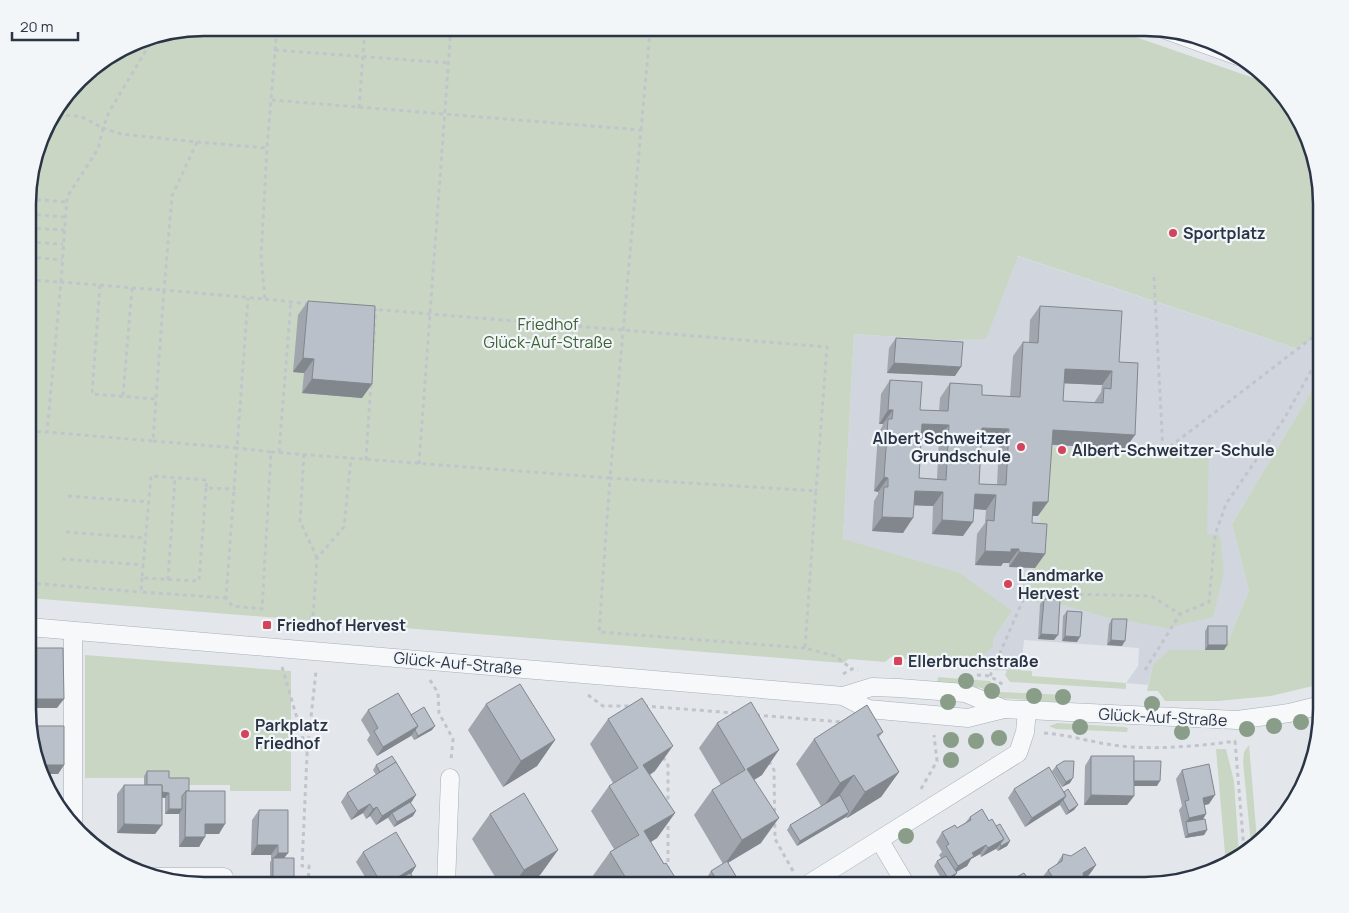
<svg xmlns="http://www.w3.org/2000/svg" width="1349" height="913" font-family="Manrope,sans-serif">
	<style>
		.built { fill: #d1d6de }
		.green { fill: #c9d6c4 }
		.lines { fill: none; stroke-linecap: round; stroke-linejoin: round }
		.street-casing { stroke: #a8aeb7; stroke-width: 19 }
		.path { stroke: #c1c5cb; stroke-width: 3; stroke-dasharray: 4 4; stroke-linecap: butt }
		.street { stroke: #f6f8fa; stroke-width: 18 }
		.tree { fill: #899d88 }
		.wall { fill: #a0a5ae; fill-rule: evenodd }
		.shaded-wall { fill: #82868d }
		.building { fill: #bac0ca; stroke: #82868d; fill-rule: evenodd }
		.poi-dot { fill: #d4455b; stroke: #f3f6f9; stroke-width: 2 }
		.labels { text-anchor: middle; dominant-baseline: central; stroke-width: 4.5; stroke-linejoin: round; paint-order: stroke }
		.poi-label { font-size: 16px; font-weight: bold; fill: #2a3445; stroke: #f3f6f9; text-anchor: start }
		.park-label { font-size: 16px; fill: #3f6137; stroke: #f3f6f9 }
		.street-label { font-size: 16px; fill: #2a3445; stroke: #f3f6f9 }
		.rim { fill: none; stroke: #2a3445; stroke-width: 2.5 }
	</style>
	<rect width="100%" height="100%" fill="#e3e7ec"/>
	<path class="built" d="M1017 256 1295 348 1321 337V375L1232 524 1249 591 1224 650 1153 665 1148 685 1126 683 1138 666 1139 648 1024 640 1021 671 968 669 993 647 994 638 1012 611 843 539 854 334 944 340Z"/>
	<g class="green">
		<path d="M204 28H1110L1268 83 1303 126 1321 193V333L1318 338 1295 348 1018 256 986 339 944 340 854 334 843 539 960 573 1012 611 994 638 993 647 968 669 912 664 907 659 891 657 885 662 849 659 843 663 29 598V182L46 126 88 72 137 41Z"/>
		<path d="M1321 375V684L1271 696 1218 701H1165L1158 691H1147L1153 665 1169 650H1224L1249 591 1232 524Z"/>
		<path d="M1050 448 1209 452 1207 534 1220 535 1224 572 1213 617 1167 628 1106 617 1057 603 1028 602Z"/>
		<path d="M85 655 291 671V791H230V785H166L165 778H85Z"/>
		<path d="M1007 670 1032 671V676L1126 683V689L1010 682 1005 675Z"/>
		<path d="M938 677 990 681 1000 692 1068 695V703L988 697 982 688 937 684Z"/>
		<path d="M1058 723 1125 727 1128 728 1127 732 1056 729 1049 726Z"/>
		<path d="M1249 745 1257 840 1251 844 1243 762 1244 752Z"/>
		<path d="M1216 749H1226L1234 781 1239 854 1226 865Z"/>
	</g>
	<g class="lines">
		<g class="street-casing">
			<g id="street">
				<path d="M1163 29 1238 56"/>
				<path d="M29 627 843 696 868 709 957 717 968 718 1004 709"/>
				<path d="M73 631V822"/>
				<path d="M843 696 872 687 899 688 965 693 1004 709 1237 720 1289 713 1321 705"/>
				<path d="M880 841 906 885"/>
				<path d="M152 877H224"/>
				<path d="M446 885 450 778"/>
				<path d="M807 885 1018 753 1025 732 1027 711"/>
			</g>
		</g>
		<g class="path">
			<path d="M595 28 650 32V28"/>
			<path d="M154 37 109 112 103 128 121 134 197 142 172 196 164 290 265 299 261 257 267 148"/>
			<path d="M275 50 449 63"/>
			<path d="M359 108 365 28"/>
			<path d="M641 130 650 32"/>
			<path d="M197 142 267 148 277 28"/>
			<path d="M29 199 66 202"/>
			<path d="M29 214 65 217"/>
			<path d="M29 228 64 230"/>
			<path d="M29 242 63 244"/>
			<path d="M29 257 62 260"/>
			<path d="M1154 277 1163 452 1321 331"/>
			<path d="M29 280 61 282 67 197 98 149 103 128 80 116 54 115"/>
			<path d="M100 285 132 288 123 396"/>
			<path d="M132 288 164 290 156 399"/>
			<path d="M265 299 310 304"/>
			<path d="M371 309 827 347 816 491"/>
			<path d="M373 351 376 309"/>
			<path d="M29 431 47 432 61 282 100 285 92 394 156 399 153 441 47 432"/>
			<path d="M153 441 237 448 248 298"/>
			<path d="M271 452 610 478 641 130 272 100"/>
			<path d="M279 452 291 302"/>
			<path d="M304 454 300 521 317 558"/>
			<path d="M366 460 371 382"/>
			<path d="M419 464 451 28"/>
			<path d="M206 488 199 581 142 578 151 476 207 480 206 488 234 489 237 448 271 452 262 609 232 606 226 598 234 489"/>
			<path d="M68 496 149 502"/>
			<path d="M66 532 146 538"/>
			<path d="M62 559 144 565"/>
			<path d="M142 578 141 592 226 598"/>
			<path d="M168 580 175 478"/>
			<path d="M29 583 141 592"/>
			<path d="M312 632 317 558 344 527 351 458"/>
			<path d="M805 648 599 632 610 478 816 491 805 648 835 656 852 669"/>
			<path d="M282 667 307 752"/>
			<path d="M1145 670 1180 614 1209 602 1215 535 1226 504 1284 419 1321 353"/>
			<path d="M843 674 852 669 858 670"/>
			<path d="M977 675 990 676 1005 686"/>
			<path d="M990 676 1026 593 1151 596 1180 614"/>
			<path d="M430 680 438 693 439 713 453 739 451 760"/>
			<path d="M588 695 603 706H633"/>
			<path d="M644 706 735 713"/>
			<path d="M756 715 842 722"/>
			<path d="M1044 733C1070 735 1094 743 1120 746 1158 750 1199 746 1236 741"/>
			<path d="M1235 741 1244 850"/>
			<path d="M663 757 668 765V805"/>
			<path d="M769 761 774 770 775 839 793 871"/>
			<path d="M921 789 937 761 934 735"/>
			<path d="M668 818V870"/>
			<path d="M308 885 309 866H302L307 755 316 671"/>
		</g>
		<use href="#street" class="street"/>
	</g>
	<g class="tree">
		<circle cx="966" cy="681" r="8"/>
		<circle cx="992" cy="691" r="8"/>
		<circle cx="1034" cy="696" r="8"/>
		<circle cx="1063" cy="697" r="8"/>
		<circle cx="948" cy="702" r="8"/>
		<circle cx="1152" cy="704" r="8"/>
		<circle cx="1301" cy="722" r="8"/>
		<circle cx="1274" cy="726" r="8"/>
		<circle cx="1080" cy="727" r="8"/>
		<circle cx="1247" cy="729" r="8"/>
		<circle cx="1182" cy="732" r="8"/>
		<circle cx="999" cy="738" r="8"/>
		<circle cx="951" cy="740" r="8"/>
		<circle cx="976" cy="741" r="8"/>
		<circle cx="951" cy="760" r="8"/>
		<circle cx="906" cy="836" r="8"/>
	</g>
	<g class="wall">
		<path d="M308 301 372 384 362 398 302 393 304 373 293 372 298 315Z"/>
		<path d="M1040 306 1119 362 1125 449 1052 445 1038 516H1032V523L1045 554 1035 568 1009 567V563H1003L1001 566 975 565 977 534 985 523 986 510 974 509 963 536 932 534 933 506 914 505 903 533 872 531 874 501 878 494V492L874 491 878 433 882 427 883 424H879L881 394 890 380 920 410 939 411 940 398 950 383 982 395 1010 397 1013 356 1023 342 1029 343 1030 320ZM1064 383 1102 385 1101 392 1094 403 1063 401ZM921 438 939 439 937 479 919 478ZM981 442 999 443 997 485 979 484Z"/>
		<path d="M896 338 955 376 887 373 889 348Z"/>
		<path d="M1044 599 1054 640 1038 639 1040 604Z"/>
		<path d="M1067 611 1077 642 1062 641 1063 616Z"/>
		<path d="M1112 619 1122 646 1107 645 1109 624Z"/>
		<path d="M1208 626 1227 645 1224 650H1205V631Z"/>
		<path d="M486 704 555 740 537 766 503 787 468 730Z"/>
		<path d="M368 710 411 715 432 730 414 740 411 735 377 756 367 740 370 735 361 720Z"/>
		<path d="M608 719 655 771 650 775 675 813 657 838 651 842 664 864 676 879 672 885H597L592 877 610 852 614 849 591 811 609 786 613 783 590 744Z"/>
		<path d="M717 723 762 775 754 780 761 843 728 863 737 878 734 882 729 885H713L708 876 711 871 723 864 694 815 712 790 721 785 699 748Z"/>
		<path d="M31 726 64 765 58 774H44L29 731V729Z"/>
		<path d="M883 732 879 737 899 772 881 797 847 818 846 817 797 846 787 830 790 825 821 806 796 764 814 739Z"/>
		<path d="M1091 756 1134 761 1157 786H1134V796L1127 805H1084L1085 766Z"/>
		<path d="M376 765 416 795 411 803 413 816 394 827 388 818 389 817 376 825 370 816 366 819 363 813 351 820 341 802 347 793 376 775 373 770Z"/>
		<path d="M1056 766 1070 783 1062 787 1052 771Z"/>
		<path d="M1049 767 1074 810 1066 815 1060 805 1025 827 1008 798 1014 789Z"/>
		<path d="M1182 770 1209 804 1204 805 1206 814 1203 819 1207 830 1204 835 1185 838 1179 810 1182 806 1176 779Z"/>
		<path d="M147 771 169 778 189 791 219 834H205L199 847H179V814H165V798H162V825L155 834 117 833V794L124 785H144V776Z"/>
		<path d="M259 810 288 853 284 858 294 885H270V862L271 861V855H251L252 820Z"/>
		<path d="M490 814 558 850 540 875 523 885H500L472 839Z"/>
		<path d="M970 817 989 821 996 826 1010 841 1007 846 998 851 996 849 981 857 980 854 971 859 967 866 956 872 953 878 944 883 934 866 937 861 941 858 939 855 942 852 936 842 942 832 957 828 965 823Z"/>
		<path d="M363 852 416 866 411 874 418 885H370L356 862Z"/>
		<path d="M1063 854 1096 865 1089 875 1084 878V879L1079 885H1045L1041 879 1048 870 1056 865Z"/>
		<path d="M1013 879 1032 885H1008Z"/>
	</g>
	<g class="shaded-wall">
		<path d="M303 358 314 359 304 373 293 372Z"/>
		<path d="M894 363 961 367 955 376 887 373Z"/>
		<path d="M1065 369 1112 371 1102 385 1055 383Z"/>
		<path d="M312 379 372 384 362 398 302 393Z"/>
		<path d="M888 410H893L883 424H879Z"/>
		<path d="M922 424 949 425 939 439 912 438Z"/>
		<path d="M982 428 1009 429 999 443 972 442Z"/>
		<path d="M1053 430 1135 435 1125 449 1043 444Z"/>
		<path d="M884 477 888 478 878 492 874 491Z"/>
		<path d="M915 491 943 492 933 506 905 505Z"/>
		<path d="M975 494 996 495 986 510 965 508Z"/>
		<path d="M1033 502H1048L1038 516H1023Z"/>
		<path d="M882 517 913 518 903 533 872 531Z"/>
		<path d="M942 520 973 522 963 536 932 534Z"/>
		<path d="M1011 549H1019L1009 563H1003L1001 566 975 565 985 551Z"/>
		<path d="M1019 552 1045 554 1035 568 1009 567Z"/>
		<path d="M1041 634 1058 635 1054 640 1038 639Z"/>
		<path d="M1065 636 1080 637 1077 642 1062 641Z"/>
		<path d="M1111 640 1125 641 1122 646 1107 645Z"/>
		<path d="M1208 645H1227L1224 650H1205Z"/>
		<path d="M29 699H64L57 708H29Z"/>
		<path d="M418 726 411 736 377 756 383 747Z"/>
		<path d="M435 726 432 730 414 740 418 736Z"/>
		<path d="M555 740 537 766 503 787 521 761Z"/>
		<path d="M673 746 655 771 625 790 643 765Z"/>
		<path d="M779 750 762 775 729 795 747 769Z"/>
		<path d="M40 765H64L58 774H44Z"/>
		<path d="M899 772 881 797 847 818 865 792Z"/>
		<path d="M854 775 836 800 822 808 840 783Z"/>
		<path d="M1073 778 1070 783 1062 787 1066 782Z"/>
		<path d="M1131 781H1160L1157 786H1127Z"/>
		<path d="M147 790 169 793 165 798 144 794Z"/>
		<path d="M416 795 409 805 392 813 389 817 376 825 382 816Z"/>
		<path d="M1091 795 1134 796 1127 805H1084Z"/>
		<path d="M1215 795 1209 804 1196 807 1203 798Z"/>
		<path d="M1066 796 1059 805 1025 827 1032 818Z"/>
		<path d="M370 804 363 813 351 820 358 811Z"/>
		<path d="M1078 805 1074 810 1066 815 1069 811Z"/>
		<path d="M377 807 370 816 366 819 373 809Z"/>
		<path d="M169 809H182L179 814H165Z"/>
		<path d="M416 811 413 816 394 827 397 822Z"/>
		<path d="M849 812 846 817 797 846 800 841Z"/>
		<path d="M675 813 657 838 627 857 644 831Z"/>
		<path d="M1206 814 1200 824 1186 822 1189 818Z"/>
		<path d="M779 818 761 843 724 865 742 840Z"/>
		<path d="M124 824 162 825 155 834 117 833Z"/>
		<path d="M205 824H225L219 834H199Z"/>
		<path d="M1207 830 1204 835 1185 838 1188 834Z"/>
		<path d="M185 837H205L199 847H179Z"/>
		<path d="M1004 839 997 848 981 857 988 848Z"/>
		<path d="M1010 841 1007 846 998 851 1001 846Z"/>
		<path d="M257 845H278L271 855H251Z"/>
		<path d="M986 845 980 854 971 859 967 866 951 875 958 866 972 853Z"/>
		<path d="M558 850 540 875 523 885H513L524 870Z"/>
		<path d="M278 853H288L281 862 273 859Z"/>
		<path d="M1096 865 1089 875 1077 882 1083 873Z"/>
		<path d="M416 866 410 876 392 883 391 885H385Z"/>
		<path d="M957 873 953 878 944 883 948 878Z"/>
		<path d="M737 878 734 882 729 885H725Z"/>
		<path d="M676 879 672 885H666Z"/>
		<path d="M1084 879 1079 885H1074Z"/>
	</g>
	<g class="building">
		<path d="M308 301 375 306 372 384 312 379 314 359 303 358Z"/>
		<path d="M1040 306 1122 311 1119 362 1138 363 1135 435 1053 430 1048 502H1033L1032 523 1047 524 1045 554 1019 552V549H1011V552L985 551 987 520 994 521 996 495 975 494 973 522 942 520 943 492 915 491 913 518 882 517 884 487H888V478L884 477 888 419H892L893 410H888L890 380 922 382 920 410 948 411 950 383 982 385V395L1020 397 1023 342 1038 343ZM1065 369 1112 371 1111 389 1104 388 1103 403 1063 401ZM922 424 949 425 946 480 919 478ZM982 428 1009 429 1006 485 979 484Z"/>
		<path d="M896 338 963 342 961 367 894 363Z"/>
		<path d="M1044 599 1060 600 1058 635 1041 634Z"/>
		<path d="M1067 611 1082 612 1080 637 1065 636Z"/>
		<path d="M1112 619H1127L1125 641 1111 640Z"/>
		<rect x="1208" y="626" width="19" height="19"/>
		<path d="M29 648H63L64 699H29Z"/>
		<path d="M520 684 555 740 521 761 486 704Z"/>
		<path d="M398 693 418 726 383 747 374 731 378 728 368 710Z"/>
		<path d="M642 698 673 746 643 765 675 813 644 831 664 864 666 863 676 879 666 885H630L610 852 639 835 609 786 638 768 608 719Z"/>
		<path d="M751 702 779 750 747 769 779 818 742 840 712 790 745 770 717 723Z"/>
		<path d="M867 705 883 732 877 735 899 772 865 792 854 775 840 783 814 739Z"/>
		<path d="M424 707 435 726 418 736 415 730 418 726 411 715Z"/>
		<path d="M31 726H64V765H40L31 739Z"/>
		<path d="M392 756 396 762 380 772 376 765Z"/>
		<path d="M1091 756H1134V796L1091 795Z"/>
		<path d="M1064 761H1074L1073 778 1066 782 1056 766Z"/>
		<path d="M1134 761H1161L1160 781H1134Z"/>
		<path d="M396 762 416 795 382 816 377 807 373 809 370 804 358 811 347 793Z"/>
		<path d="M1209 764 1215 795 1203 798 1206 814 1189 818 1185 801 1189 800 1182 770Z"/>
		<path d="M1049 767 1066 796 1032 818 1014 789Z"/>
		<path d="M147 771H169V778H189V791H186L182 796V809H169V793L162 792V785H147Z"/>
		<path d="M124 785H162V825L124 824Z"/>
		<path d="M1068 789 1078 805 1069 811 1063 800 1066 796 1064 792Z"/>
		<path d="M186 791H225V824H205V837H185Z"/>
		<path d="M524 793 558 850 524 870 490 814Z"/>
		<path d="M840 795 849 812 800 841 790 825Z"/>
		<path d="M52 798H59V806Z"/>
		<path d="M410 802 416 811 397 822 392 813Z"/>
		<path d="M982 809 989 821 992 819 1004 839 988 848 986 845 972 853 974 856 958 866 946 846 949 844 942 832 955 825 957 828 971 820 970 817Z"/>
		<path d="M259 810H288V853H278V845H257Z"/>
		<path d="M1205 819 1207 830 1188 834 1186 822Z"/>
		<path d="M1000 824 1010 841 1001 846 1000 844 1004 839 996 826Z"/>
		<path d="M396 832 416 866 385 885H382L363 852Z"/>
		<path d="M1085 847 1096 865 1083 873 1084 879 1074 885H1058L1048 870 1062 861 1063 854 1071 856Z"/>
		<path d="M946 856 957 873 948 878 937 861Z"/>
		<path d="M273 858H294V885H288V880H277L273 885Z"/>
		<path d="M727 861 737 878 725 885H720L711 871Z"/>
		<path d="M410 873 418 885H393L392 883Z"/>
		<path d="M1024 873 1032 885H1014L1013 879Z"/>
		<rect x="277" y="880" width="11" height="5"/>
	</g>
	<g class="poi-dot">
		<circle cx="1173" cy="233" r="5"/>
		<circle cx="1021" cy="447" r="5"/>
		<circle cx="1062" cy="450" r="5"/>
		<circle cx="1008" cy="584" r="5"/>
		<rect x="262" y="620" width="10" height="10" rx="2.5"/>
		<rect x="893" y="656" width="10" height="10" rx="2.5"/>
		<circle cx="245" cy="734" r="5"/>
	</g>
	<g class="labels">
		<g class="poi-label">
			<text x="1183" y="233">Sportplatz</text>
			<text x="1011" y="438" text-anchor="end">Albert Schweitzer<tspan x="1011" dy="18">Grundschule</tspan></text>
			<text x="1072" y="450">Albert-Schweitzer-Schule</text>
			<text x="1018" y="575">Landmarke<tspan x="1018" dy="18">Hervest</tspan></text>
			<text x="277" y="625">Friedhof Hervest</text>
			<text x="908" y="661">Ellerbruchstraße</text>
			<text x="255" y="725">Parkplatz<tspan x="255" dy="18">Friedhof</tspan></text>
		</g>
		<g class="park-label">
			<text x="548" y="324">Friedhof<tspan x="548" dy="18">Glück-Auf-Straße</tspan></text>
		</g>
		<g class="street-label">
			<text transform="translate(458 663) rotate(5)">Glück-Auf-Straße</text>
			<text transform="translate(1163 717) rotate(3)">Glück-Auf-Straße</text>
		</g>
	</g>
	<path d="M0 0H1349V913H0ZM204 36H1145A168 168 0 0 1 1313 204V709A168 168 0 0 1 1145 877H204A168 168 0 0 1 36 709V204A168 168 0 0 1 204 36Z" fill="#f3f6f9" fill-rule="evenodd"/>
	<path class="rim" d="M204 36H1145A168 168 0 0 1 1313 204V709A168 168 0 0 1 1145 877H204A168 168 0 0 1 36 709V204A168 168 0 0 1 204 36Z"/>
	<path d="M12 32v8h66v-8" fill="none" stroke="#2a3445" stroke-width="2.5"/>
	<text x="20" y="32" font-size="15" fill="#2a3445" stroke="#f3f6f9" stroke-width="4" paint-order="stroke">20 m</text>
</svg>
